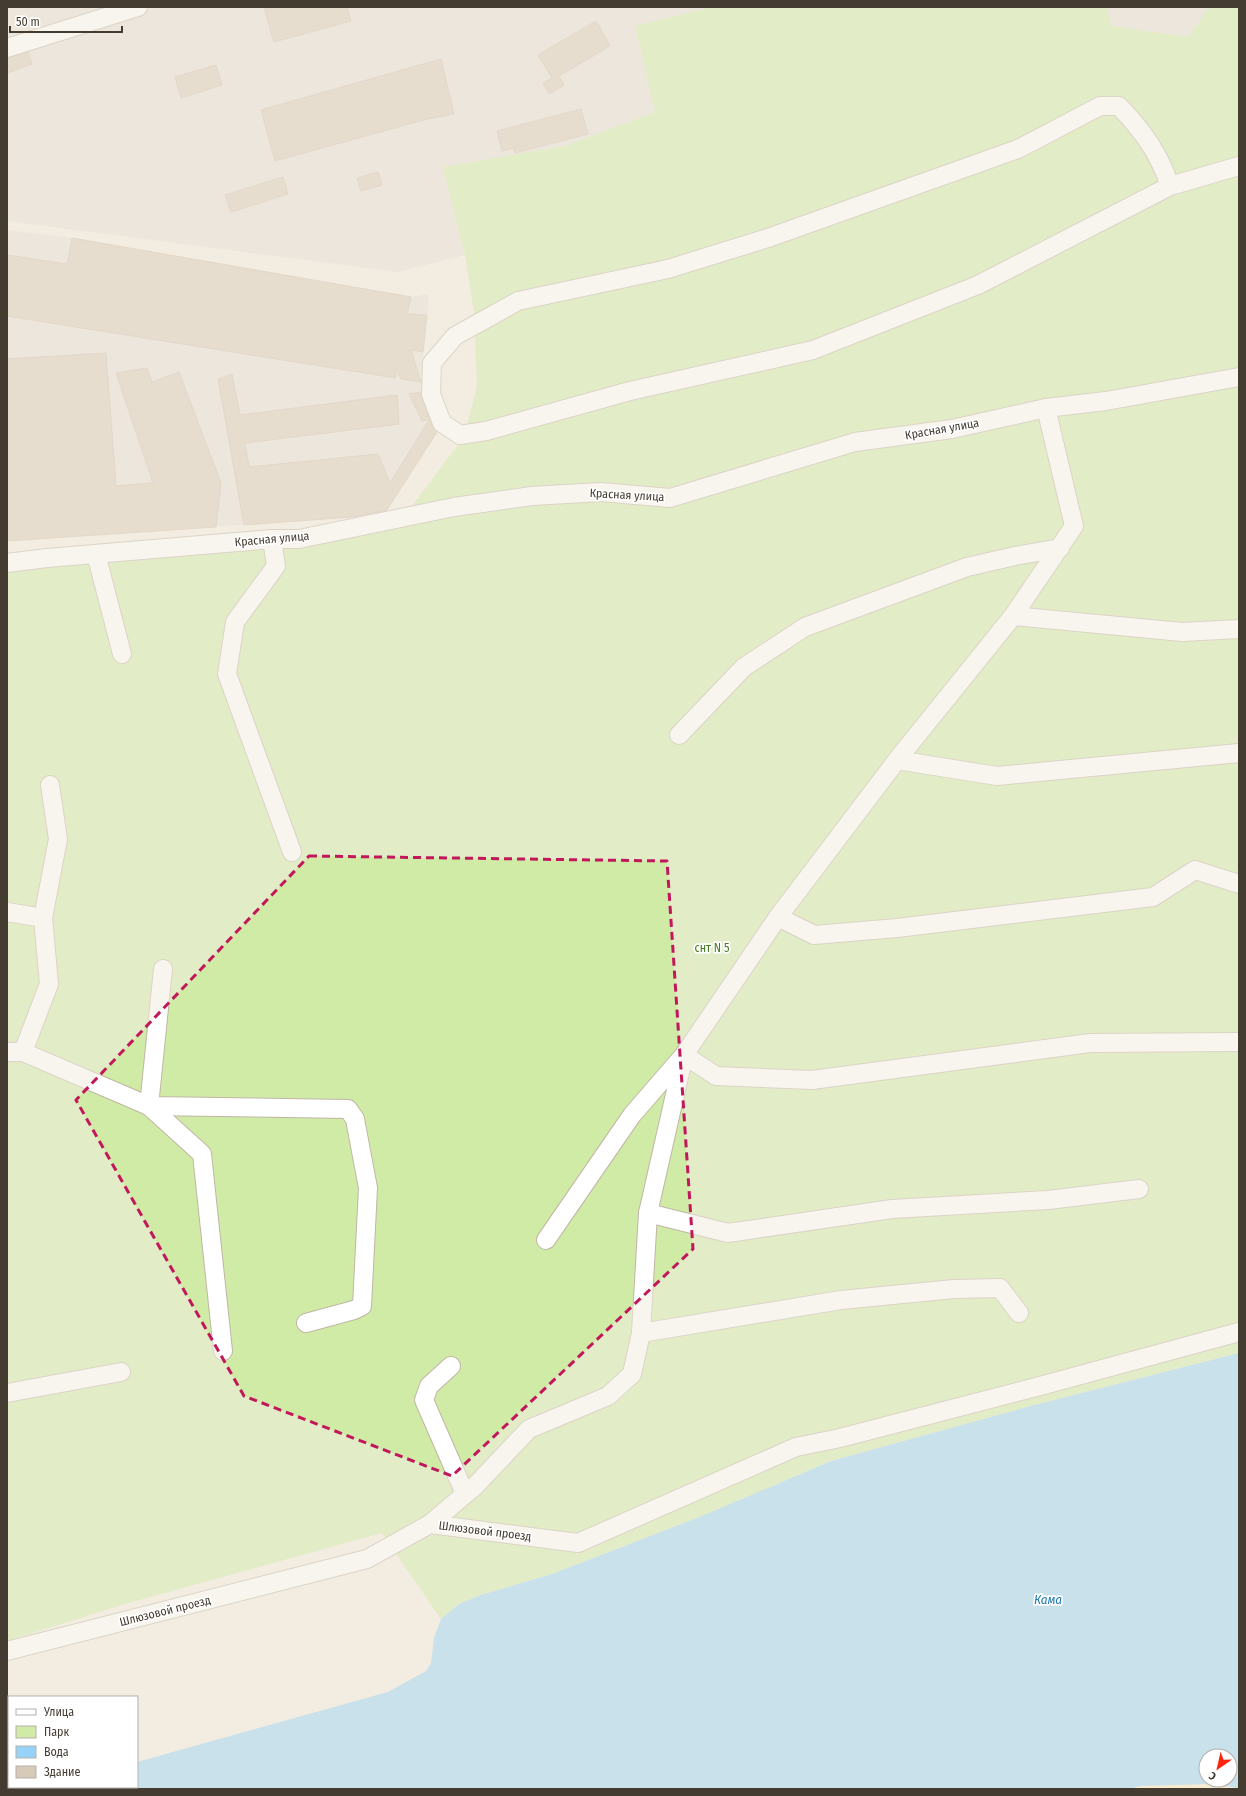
<svg xmlns="http://www.w3.org/2000/svg" width="1246" height="1796" font-family="'Fira Sans Condensed',sans-serif">
	<style>
		.industrial { fill: #e4ddd6 }
		.green { fill: #cfeba5 }
		.sand { fill: #fceab7 }
		.water { fill: #96d3f6; fill-rule: evenodd }
		.building { fill: #d8cab8; stroke: #d0bea8 }
		.lines { fill: none; stroke-linecap: round; stroke-linejoin: round }
		.minor-casing { stroke: #c1b6a6; stroke-width: 20 }
		.minor { stroke: #fff; stroke-width: 18 }
		.marked { fill: none; stroke: #c2185b; stroke-width: 3; stroke-dasharray: 8 5; stroke-linejoin: round }
		.labels { text-anchor: middle; dominant-baseline: central; stroke-width: 3.5; stroke-linejoin: round; paint-order: stroke }
		.street-label { font-size: 12px; fill: #443c31; stroke: #fff }
		.park-label { font-size: 12px; fill: #467921; stroke: #fff }
		.water-label { font-size: 13px; font-style: italic; fill: #227aaf; stroke: #fff }
	</style>
	<rect width="100%" height="100%" fill="#f2ece1"/>
	<g class="industrial">
		<path d="M7 7H713L635 26 655 112 565 146 444 167 465 255 398 272 7 221Z"/>
		<path d="M1106 7H1209L1188 37 1112 26Z"/>
		<path d="M7 230 72 238 411 297 429 294 421 379 438 430 384 515 7 541Z"/>
	</g>
	<path class="green" d="M713 7H1106L1112 26 1188 37 1209 7H1239V1353L1023 1408 831 1461 702 1516 552 1574 481 1595 459 1604 441 1619 382 1533 125 1604 7 1641V569L397 526 464 437 477 386 474 312 465 255 443 167 565 146 655 112 635 26Z"/>
	<path class="sand" d="M1211 1784 1239 1789H1129L1140 1786Z"/>
	<path class="water" d="M1239 1353V1788L1211 1784 1140 1786 1129 1789H38L45 1787H137V1762L388 1692 426 1671 431 1663 434 1638 441 1619 459 1604 481 1595 552 1574 702 1516 831 1461 1023 1408ZM1206 1756H1230V1780H1206Z"/>
	<g class="building">
		<path d="M264 7H347L351 21 274 42Z"/>
		<path d="M596 21 610 46 559 76 564 85 549 94 543 83 552 78 538 55Z"/>
		<path d="M28 52 32 64 7 73V58Z"/>
		<path d="M441 59 454 114 427 119 275 161 261 110Z"/>
		<path d="M216 65 222 85 181 98 175 77Z"/>
		<path d="M581 109 588 134 515 153 514 148 502 151 497 131Z"/>
		<path d="M378 172 382 185 361 191 357 178Z"/>
		<path d="M283 177 288 194 231 212 225 195Z"/>
		<path d="M72 238 411 297 407 314 427 315 423 352 411 350 421 382 401 379 395 367 396 378 7 316V255L67 264Z"/>
		<path d="M106 353 116 486 153 483 116 373 147 368 152 382 179 372 221 483 216 527 7 541V359Z"/>
		<path d="M232 374 240 415 397 395 399 424 245 443 249 467 378 454 390 483 429 420 422 421 409 394 421 392 432 427 437 432 387 510 352 517 244 525 218 379Z"/>
	</g>
	<g class="lines">
		<g class="minor-casing">
			<g id="minor">
				<path d="M7 48 138 7"/>
				<path d="M1170 186C1159 153 1142 130 1119 106H1100L1018 149 768 238 668 269 518 301 455 336 432 363 431 394 442 423 460 435 486 431 630 391 813 350 978 285 1170 186 1239 166"/>
				<path d="M272 539 276 566 235 622 227 674 292 852"/>
				<path d="M96 554 122 654"/>
				<path d="M7 563 47 558 272 539H299L454 507 532 496 601 492 670 498 855 442 952 429 1046 408 1106 401 1239 377"/>
				<path d="M1013 616 1182 632 1239 629"/>
				<path d="M679 735 744 667 805 627 967 567 1015 556 1060 548"/>
				<path d="M897 760 997 776 1239 753"/>
				<path d="M7 912 43 918"/>
				<path d="M778 917 814 935 897 928 1153 897 1195 870 1239 884"/>
				<path d="M163 969 149 1106 348 1109 355 1119 368 1188 362 1306 354 1310 306 1323"/>
				<path d="M7 1052H23L149 1106 202 1154 223 1351"/>
				<path d="M23 1052 49 984 43 918 58 839 50 785"/>
				<path d="M648 1213 728 1233 892 1209 1048 1200 1139 1189"/>
				<path d="M546 1240 632 1115 684 1055 716 1076 812 1080 1090 1043 1239 1042"/>
				<path d="M641 1333 841 1300 954 1289 1000 1288 1019 1313"/>
				<path d="M451 1366 429 1386 424 1400 465 1494"/>
				<path d="M7 1393 121 1372"/>
				<path d="M430 1524 475 1486 529 1429 608 1396 632 1374 641 1333 648 1213 684 1055 778 917 897 760 1013 616 1074 526 1046 408"/>
				<path d="M7 1651 367 1559 430 1524 578 1543 796 1447 840 1438 1040 1386 1239 1332"/>
			</g>
		</g>
		<use href="#minor" class="minor"/>
	</g>
	<path d="M0 0H1246V1796H0ZM309 856 667 861 693 1249 452 1476 244 1396 76 1100Z" fill="#f2ece1" fill-opacity=".55" fill-rule="evenodd"/>
	<path class="marked" d="M309 856 667 861 693 1249 452 1476 244 1396 76 1100Z"/>
	<g class="labels">
		<g class="street-label">
			<text transform="translate(942 429) rotate(-10)">Красная улица</text>
			<text transform="translate(627 495) rotate(3)">Красная улица</text>
			<text transform="translate(272 539) rotate(-5)">Красная улица</text>
			<text transform="translate(485 1531) rotate(7)">Шлюзовой проезд</text>
			<text transform="translate(165 1611) rotate(-14)">Шлюзовой проезд</text>
		</g>
		<g class="park-label">
			<text x="712" y="948">снт N 5</text>
		</g>
		<g class="water-label">
			<text x="1048" y="1599">Кама</text>
		</g>
	</g>
	<rect width="1246" height="1796" fill="none" stroke="#443c31" stroke-width="16"/>
	<rect x="8" y="1696" width="130" height="92" fill="#ffffff" stroke="#b4b1ad"/>
	<rect x="16" y="1709" width="20" height="6" fill="#ffffff" stroke="#b4b1ad"/>
	<text x="44" y="1716" font-size="12" fill="#443c31">Улица</text>
	<rect x="16" y="1726" width="20" height="12" fill="#cfeba5" stroke="#b4b1ad"/>
	<text x="44" y="1736" font-size="12" fill="#443c31">Парк</text>
	<rect x="16" y="1746" width="20" height="12" fill="#96d3f6" stroke="#b4b1ad"/>
	<text x="44" y="1756" font-size="12" fill="#443c31">Вода</text>
	<rect x="16" y="1766" width="20" height="12" fill="#d8cab8" stroke="#b4b1ad"/>
	<text x="44" y="1776" font-size="12" fill="#443c31">Здание</text>
	<g transform="translate(1218 1768) rotate(214)"><circle r="19" fill="#ffffff" stroke="#b4b1ad"/>
	<path d="M0-3L7 15L0 10L-7 15Z" fill="#ff240b"/>
	<text y="-6" font-size="11" font-weight="bold" text-anchor="middle" fill="#443c31">С</text>
	</g>
	<path d="M10 26v6h112v-6" fill="none" stroke="#443c31" stroke-width="2"/>
	<text x="16" y="26" font-size="12" fill="#443c31" stroke="#ffffff" stroke-width="3" paint-order="stroke">50 m</text>
</svg>
